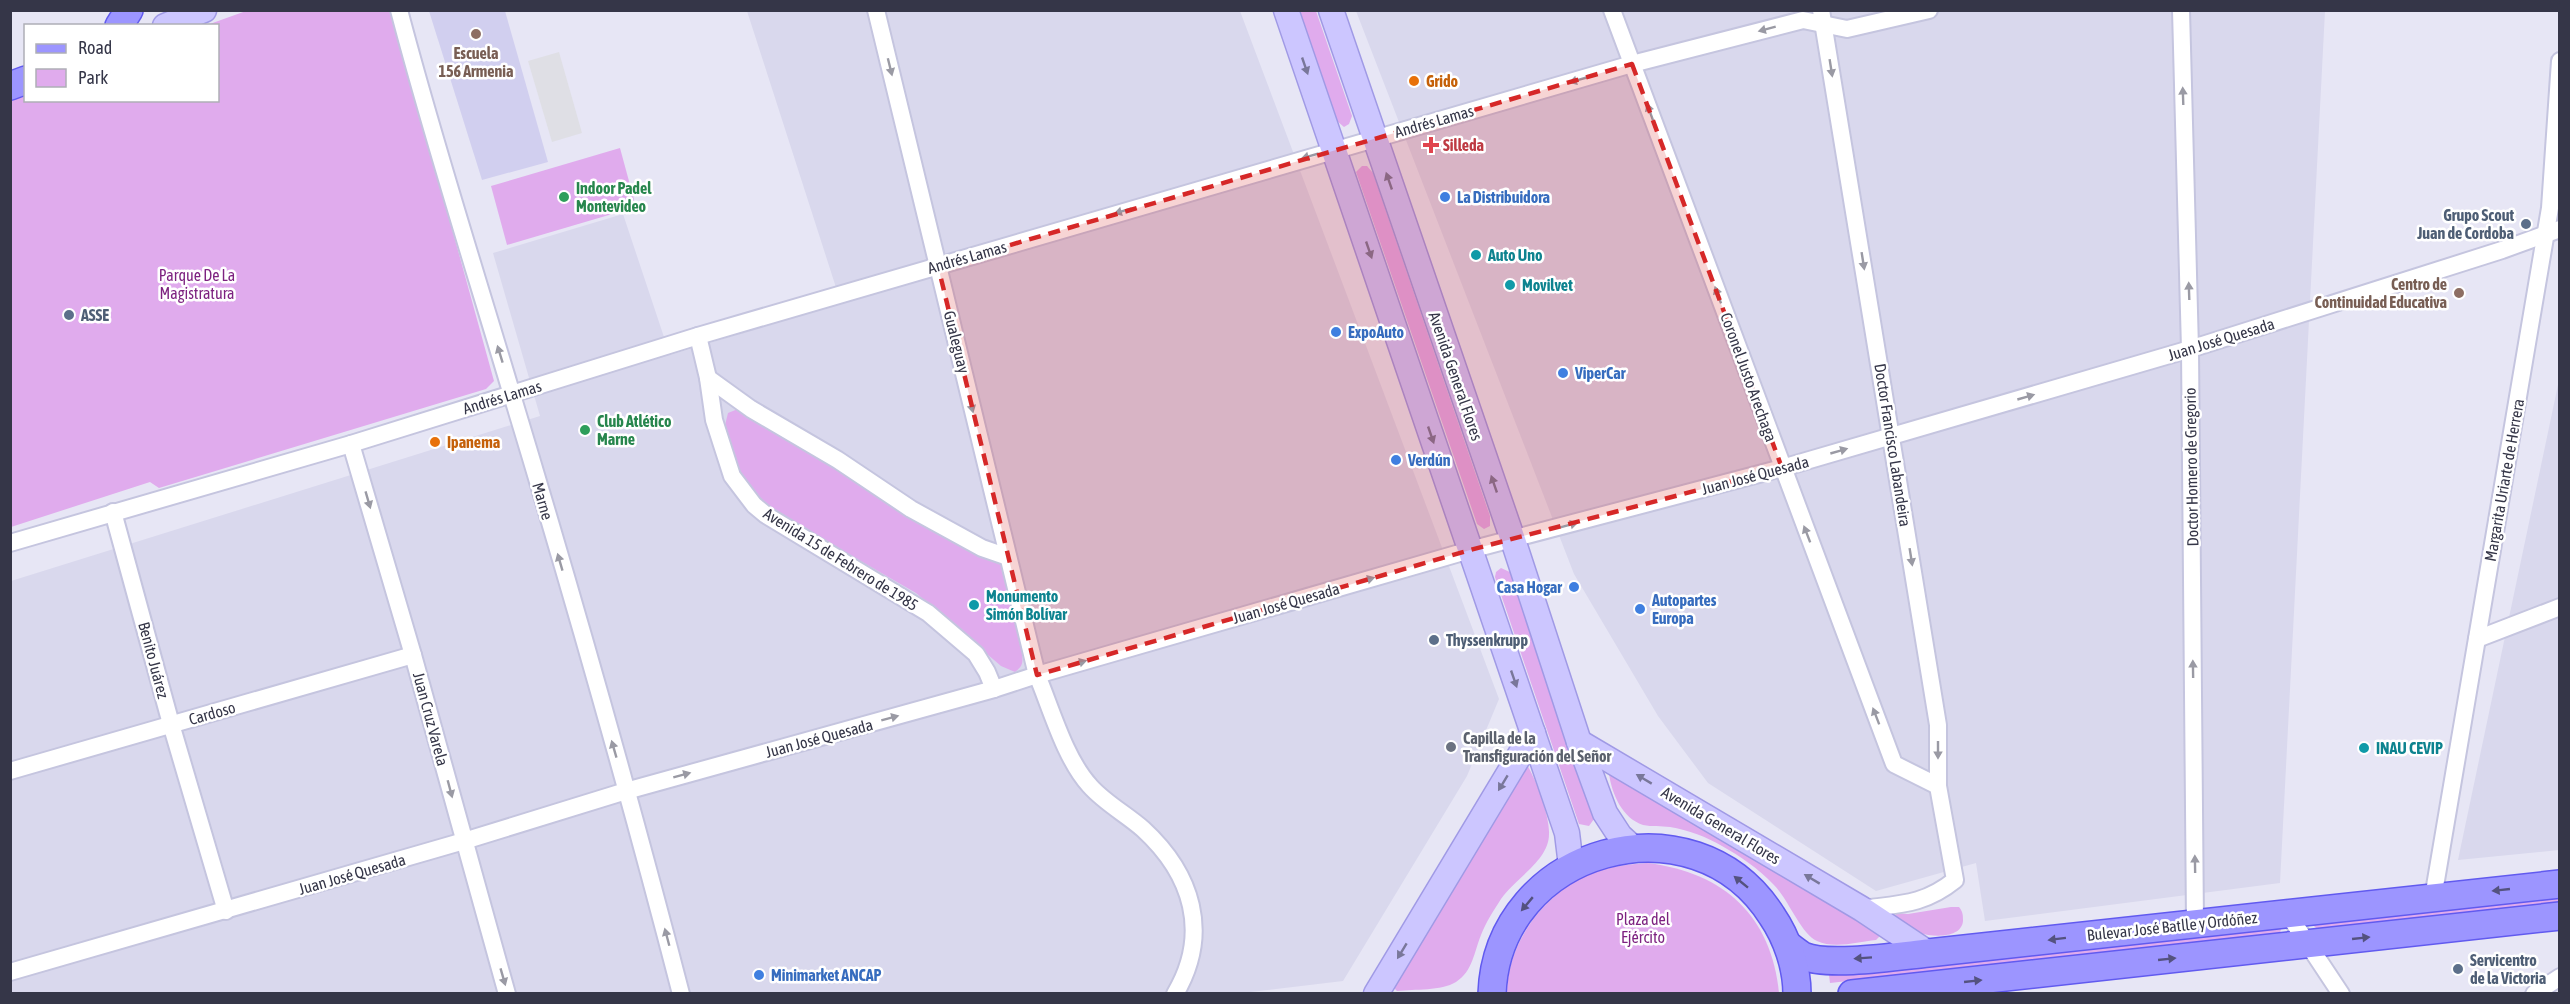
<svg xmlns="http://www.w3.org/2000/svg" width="2570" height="1004" font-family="'Asap Condensed',sans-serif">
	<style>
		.residential { fill: #d9d8ed }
		.education { fill: #d1cfef }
		.green { fill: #e0abed }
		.parking { fill: #dfdfe5 }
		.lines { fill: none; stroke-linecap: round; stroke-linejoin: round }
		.street-casing { stroke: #c5c5df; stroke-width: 20 }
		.secondary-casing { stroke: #a09ae5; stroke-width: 27 }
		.primary-casing { stroke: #615aef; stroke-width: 30 }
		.street { stroke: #fff; stroke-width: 16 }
		.secondary { stroke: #ccc6ff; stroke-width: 24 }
		.primary { stroke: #9c95ff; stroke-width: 27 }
		.oneway { fill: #9a9aa4 }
		.oneway2 { fill: #79779a }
		.oneway3 { fill: #54527f }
		.marked { fill: #d62828; fill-opacity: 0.2; stroke: #d62828; stroke-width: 4.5; stroke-dasharray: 12 8; stroke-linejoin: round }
		.education-dot { fill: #8d6e63; stroke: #fff; stroke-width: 2 }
		.food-dot { fill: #e8710a; stroke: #fff; stroke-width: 2 }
		.health-dot { fill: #e0444e; stroke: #fff; stroke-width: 2 }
		.leisure-dot { fill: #2e9e5b; stroke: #fff; stroke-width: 2 }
		.shop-dot { fill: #3f7fe0; stroke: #fff; stroke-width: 2 }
		.service-dot { fill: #5c6f8a; stroke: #fff; stroke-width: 2 }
		.culture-dot { fill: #0f9aa8; stroke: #fff; stroke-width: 2 }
		.worship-dot { fill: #6b7280; stroke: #fff; stroke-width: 2 }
		.labels { text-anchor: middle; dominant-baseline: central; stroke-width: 5; stroke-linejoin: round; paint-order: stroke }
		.education-label { font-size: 16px; font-weight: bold; fill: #785e54; stroke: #fff }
		.food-label { font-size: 16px; font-weight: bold; fill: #c56008; stroke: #fff; text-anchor: start }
		.street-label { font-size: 16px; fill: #353648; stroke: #fff }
		.health-label { font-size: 16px; font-weight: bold; fill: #be3a42; stroke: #fff; text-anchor: start }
		.leisure-label { font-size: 16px; font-weight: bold; fill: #27864d; stroke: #fff; text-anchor: start }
		.shop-label { font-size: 16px; font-weight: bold; fill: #366cbe; stroke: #fff; text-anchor: start }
		.service-label { font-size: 16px; font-weight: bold; fill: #4e5e75; stroke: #fff; text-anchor: start }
		.culture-label { font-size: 16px; font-weight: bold; fill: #0d838f; stroke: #fff; text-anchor: start }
		.park-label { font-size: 16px; fill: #7d2280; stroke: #fff }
		.worship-label { font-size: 16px; font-weight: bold; fill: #5b616d; stroke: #fff; text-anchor: start }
	</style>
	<rect width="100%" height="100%" fill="#e7e6f5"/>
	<g class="residential">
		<path d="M747 11H1240L1499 699 1467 776 1343 981 1234 994H11V581L540 416 493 253 623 214 670 355 841 303Z"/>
		<path d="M1356 11H2325L2280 883 1985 921 1976 863 1876 891 1708 783 1658 716 1574 574Z"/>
		<path d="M2559 380V850L2458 860Z"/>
	</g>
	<path class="education" d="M429 11H505L548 162 482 180Z"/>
	<g class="green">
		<path d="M246 11H392L494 381 486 389 159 488 150 482 11 527 10 100 25 95 26 100H218V26L207 25Z"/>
		<path d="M1299 11H1316L1352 116 1349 124 1344 127 1337 121Z"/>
		<path d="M620 148 636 207 507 245 491 186Z"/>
		<path d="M1362 166H1367L1373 173 1490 516V526L1484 529 1477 524 1356 172Z"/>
		<path d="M738 409 1000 564 1003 570 1022 653C1023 663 1023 666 1015 672L1001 666 916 593 769 508 742 483 724 429 728 413Z"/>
		<path d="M1501 568 1512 573 1594 819 1589 826 1579 824 1495 577 1496 572Z"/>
		<path d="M1527 765C1536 779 1550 817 1549 834 1549 861 1515 878 1501 899 1494 910 1486 922 1481 935 1474 952 1473 971 1456 982 1441 991 1415 989 1397 991L1394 988V983Z"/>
		<path d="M1612 771 1879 933V937L1876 940C1858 942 1834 949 1817 941 1800 933 1788 898 1773 884 1759 869 1740 856 1722 846 1707 837 1688 830 1670 827 1661 826 1652 827 1643 825 1622 818 1612 794 1609 774Z"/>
		<path d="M1648 863C1724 873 1771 915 1779 993L1507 994C1507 940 1548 888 1598 871 1614 866 1630 864 1648 863Z"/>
		<path d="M2559 895V903L2317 929 2314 926V923Z"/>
		<path d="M1951 907H1959C1963 912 1963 915 1963 921 1961 943 1917 936 1904 927 1900 925 1897 921 1893 918L1897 913 1908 914Z"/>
		<path d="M2279 925 2281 929 2280 933 1830 983 1829 975Z"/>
	</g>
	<path class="parking" d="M559 52 582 133 552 142 528 61Z"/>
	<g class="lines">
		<g class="street-casing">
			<g id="street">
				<path d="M399 10C433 140 474 267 512 395 572 593 629 793 681 994"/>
				<path d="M876 10 1037 675C1051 708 1065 759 1090 786 1105 803 1126 814 1143 829 1192 874 1211 933 1175 994"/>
				<path d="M1612 10 1894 764 1938 786"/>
				<path d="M1821 10 1938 725V786L1955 880C1924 905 1900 904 1862 909"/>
				<path d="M2181 10 2190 349 2195 923"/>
				<path d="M698 336 708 378 714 420 732 476 754 505 766 515 928 613 976 654 987 672 994 689"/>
				<path d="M708 378 751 409 838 460 911 509 982 548 1008 557"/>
				<path d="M351 444 413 655 507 994"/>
				<path d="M113 512 171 724 226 911"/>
				<path d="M10 543 351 444 698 336 1632 64 1803 20 1847 29 1929 10"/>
				<path d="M2477 639 2560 607"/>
				<path d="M10 771 413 655"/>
				<path d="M2433 898 2550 208 2560 61"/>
				<path d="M2288 914 2341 994"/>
				<path d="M10 972 464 841 626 791 994 689 1037 675 1470 550 1782 468 2190 349 2502 250 2560 229"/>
				<path d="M2534 994 2560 977"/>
			</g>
		</g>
		<g class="secondary-casing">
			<g id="secondary">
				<path d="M1286 10 1567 833 1571 866"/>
				<path d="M1331 10 1513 540 1579 742 1605 813 1620 836 1632 847"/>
				<path d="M165 26 204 10"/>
				<path d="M1579 742 1862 909 1928 953"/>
				<path d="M1376 994 1533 733"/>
			</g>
		</g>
		<g class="primary-casing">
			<g id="primary">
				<path d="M119 26 129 10"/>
				<path d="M10 86 26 80"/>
				<path d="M1788 945C1793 949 1798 953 1803 956 1828 967 1899 956 1928 953L2560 884"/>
				<path d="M1492 994C1497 848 1694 793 1772 916 1787 938 1797 967 1797 994"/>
				<path d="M1852 994 2560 916"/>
			</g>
		</g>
		<use href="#street" class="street"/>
		<use href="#secondary" class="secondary"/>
		<use href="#primary" class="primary"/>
	</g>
	<defs><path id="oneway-solid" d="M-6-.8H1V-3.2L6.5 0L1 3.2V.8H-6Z" transform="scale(1.5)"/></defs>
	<g class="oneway">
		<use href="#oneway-solid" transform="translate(1767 29) rotate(165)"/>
		<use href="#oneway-solid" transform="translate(890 67) rotate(76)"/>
		<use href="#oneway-solid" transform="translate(1831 68) rotate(81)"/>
		<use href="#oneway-solid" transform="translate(1578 80) rotate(164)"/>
		<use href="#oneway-solid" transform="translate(2183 96) rotate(-92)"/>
		<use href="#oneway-solid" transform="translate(1650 112) rotate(-110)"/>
		<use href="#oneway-solid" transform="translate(1310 156) rotate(164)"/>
		<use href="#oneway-solid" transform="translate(1123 211) rotate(164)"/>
		<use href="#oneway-solid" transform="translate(1863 261) rotate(81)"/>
		<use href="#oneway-solid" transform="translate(2189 291) rotate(-92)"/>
		<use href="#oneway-solid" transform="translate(1718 295) rotate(-110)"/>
		<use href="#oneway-solid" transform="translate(500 354) rotate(-107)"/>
		<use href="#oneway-solid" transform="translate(2026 397) rotate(-16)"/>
		<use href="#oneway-solid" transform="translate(971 404) rotate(76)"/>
		<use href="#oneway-solid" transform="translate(1839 451) rotate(-16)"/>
		<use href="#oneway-solid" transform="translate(368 500) rotate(74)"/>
		<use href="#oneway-solid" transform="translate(1569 525) rotate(-15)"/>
		<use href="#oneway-solid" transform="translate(1807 534) rotate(-111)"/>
		<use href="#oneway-solid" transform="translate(1911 557) rotate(81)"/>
		<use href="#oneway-solid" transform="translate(560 562) rotate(-106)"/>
		<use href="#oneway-solid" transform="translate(1366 580) rotate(-16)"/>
		<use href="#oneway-solid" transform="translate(1078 663) rotate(-16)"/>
		<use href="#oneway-solid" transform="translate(2193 669) rotate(-91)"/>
		<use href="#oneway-solid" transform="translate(1876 716) rotate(-111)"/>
		<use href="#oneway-solid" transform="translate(890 718) rotate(-15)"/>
		<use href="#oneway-solid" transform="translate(614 749) rotate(-106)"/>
		<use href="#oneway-solid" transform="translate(1938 750) rotate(90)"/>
		<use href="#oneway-solid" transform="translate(682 775) rotate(-15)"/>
		<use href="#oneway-solid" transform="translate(450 789) rotate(75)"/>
		<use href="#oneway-solid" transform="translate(2195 864) rotate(-91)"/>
		<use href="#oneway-solid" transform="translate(667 937) rotate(-105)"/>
		<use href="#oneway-solid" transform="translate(503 977) rotate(74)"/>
	</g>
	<g class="oneway2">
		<use href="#oneway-solid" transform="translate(1305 66) rotate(71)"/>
		<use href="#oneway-solid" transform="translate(1389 181) rotate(-109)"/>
		<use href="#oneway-solid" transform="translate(1369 250) rotate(71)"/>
		<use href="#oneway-solid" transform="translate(1431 435) rotate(71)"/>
		<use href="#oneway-solid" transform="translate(1494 484) rotate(-109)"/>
		<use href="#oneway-solid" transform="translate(1514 679) rotate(71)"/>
		<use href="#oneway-solid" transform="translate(1644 779) rotate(-149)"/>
		<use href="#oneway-solid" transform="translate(1503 783) rotate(121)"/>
		<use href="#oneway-solid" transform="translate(1812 879) rotate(-149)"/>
		<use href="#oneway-solid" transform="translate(1402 951) rotate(121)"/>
	</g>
	<g class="oneway3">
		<use href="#oneway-solid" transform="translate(1741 882) rotate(-141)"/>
		<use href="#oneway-solid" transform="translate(2501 890) rotate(174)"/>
		<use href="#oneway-solid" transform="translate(1527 904) rotate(130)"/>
		<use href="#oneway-solid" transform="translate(2361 938) rotate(-6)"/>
		<use href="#oneway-solid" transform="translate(2057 939) rotate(173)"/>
		<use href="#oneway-solid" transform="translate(1863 958) rotate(176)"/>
		<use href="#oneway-solid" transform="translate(2167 959) rotate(-6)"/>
		<use href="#oneway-solid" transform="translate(1973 981) rotate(-6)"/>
	</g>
	<path class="marked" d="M1632 64 1782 468 1470 550 1037 675 938 266Z"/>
	<g class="education-dot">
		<circle cx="476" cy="34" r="6"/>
		<circle cx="2459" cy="293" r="6"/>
	</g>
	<g class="food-dot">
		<circle cx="1414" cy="81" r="6"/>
		<circle cx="435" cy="442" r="6"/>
	</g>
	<path class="health-dot" d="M1428 136h6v6h6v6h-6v6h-6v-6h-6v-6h6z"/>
	<g class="leisure-dot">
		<circle cx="564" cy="197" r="6"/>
		<circle cx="585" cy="430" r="6"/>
	</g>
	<g class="shop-dot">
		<circle cx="1445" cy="197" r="6"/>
		<circle cx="1336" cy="332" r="6"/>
		<circle cx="1563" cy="373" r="6"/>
		<circle cx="1396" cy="460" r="6"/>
		<circle cx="1574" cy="587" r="6"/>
		<circle cx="1640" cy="609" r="6"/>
		<circle cx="759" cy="975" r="6"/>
	</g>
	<g class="service-dot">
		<circle cx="2526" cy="224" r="6"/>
		<circle cx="69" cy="315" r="6"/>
		<circle cx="1434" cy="640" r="6"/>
		<circle cx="2458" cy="969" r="6"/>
	</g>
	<g class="culture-dot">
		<circle cx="1476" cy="255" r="6"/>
		<circle cx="1510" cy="285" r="6"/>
		<circle cx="974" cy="605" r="6"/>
		<circle cx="2364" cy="748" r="6"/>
	</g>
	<circle class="worship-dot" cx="1451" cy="747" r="6"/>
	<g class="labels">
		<g class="education-label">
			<text x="476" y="53">Escuela<tspan x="476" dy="18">156 Armenia</tspan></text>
			<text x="2447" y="284" text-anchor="end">Centro de<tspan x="2447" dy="18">Continuidad Educativa</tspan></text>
		</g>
		<g class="food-label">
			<text x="1426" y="81">Grido</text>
			<text x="447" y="442">Ipanema</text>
		</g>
		<g class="street-label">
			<text transform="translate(1434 121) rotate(-16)">Andrés Lamas</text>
			<text transform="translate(967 257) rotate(-16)">Andrés Lamas</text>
			<text transform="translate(2221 339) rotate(-17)">Juan José Quesada</text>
			<text transform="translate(957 342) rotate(76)">Gualeguay</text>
			<text transform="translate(1456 376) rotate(71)">Avenida General Flores</text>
			<text transform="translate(1749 377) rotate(70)">Coronel Justo Arechaga</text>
			<text transform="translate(502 397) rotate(-17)">Andrés Lamas</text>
			<text transform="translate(1893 445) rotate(81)">Doctor Francisco Labandeira</text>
			<text transform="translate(2191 467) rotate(-91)">Doctor Homero de Gregorio</text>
			<text transform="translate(1755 475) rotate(-15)">Juan José Quesada</text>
			<text transform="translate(2504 480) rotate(-80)">Margarita Uriarte de Herrera</text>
			<text transform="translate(543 501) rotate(74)">Marne</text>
			<text transform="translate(841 559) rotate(32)">Avenida 15 de Febrero de 1985</text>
			<text transform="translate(1286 603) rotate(-16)">Juan José Quesada</text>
			<text transform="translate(154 660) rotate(75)">Benito Juárez</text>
			<text transform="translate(212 713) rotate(-16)">Cardoso</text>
			<text transform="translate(431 719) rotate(75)">Juan Cruz Varela</text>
			<text transform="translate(819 738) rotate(-15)">Juan José Quesada</text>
			<text transform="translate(1721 825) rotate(31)">Avenida General Flores</text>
			<text transform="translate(352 874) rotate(-16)">Juan José Quesada</text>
			<text transform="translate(2172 926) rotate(-6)">Bulevar José Batlle y Ordóñez</text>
		</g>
		<g class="health-label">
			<text x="1443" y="145">Silleda</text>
		</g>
		<g class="leisure-label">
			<text x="576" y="188">Indoor Padel<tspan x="576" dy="18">Montevideo</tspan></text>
			<text x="597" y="421">Club Atlético<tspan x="597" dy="18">Marne</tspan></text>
		</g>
		<g class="shop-label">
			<text x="1457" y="197">La Distribuidora</text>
			<text x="1348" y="332">ExpoAuto</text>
			<text x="1575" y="373">ViperCar</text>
			<text x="1408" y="460">Verdún</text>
			<text x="1562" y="587" text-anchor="end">Casa Hogar</text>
			<text x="1652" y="600">Autopartes<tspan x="1652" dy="18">Europa</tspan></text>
			<text x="771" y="975">Minimarket ANCAP</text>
		</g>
		<g class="service-label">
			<text x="2514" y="215" text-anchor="end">Grupo Scout<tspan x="2514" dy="18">Juan de Cordoba</tspan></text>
			<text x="81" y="315">ASSE</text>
			<text x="1446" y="640">Thyssenkrupp</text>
			<text x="2470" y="960">Servicentro<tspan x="2470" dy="18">de la Victoria</tspan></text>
		</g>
		<g class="culture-label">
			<text x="1488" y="255">Auto Uno</text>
			<text x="1522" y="285">Movilvet</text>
			<text x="986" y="596">Monumento<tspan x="986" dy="18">Simón Bolívar</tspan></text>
			<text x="2376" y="748">INAU CEVIP</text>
		</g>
		<g class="park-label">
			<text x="197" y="275">Parque De La<tspan x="197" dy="18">Magistratura</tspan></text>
			<text x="1643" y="919">Plaza del<tspan x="1643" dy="18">Ejército</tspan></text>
		</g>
		<g class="worship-label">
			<text x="1463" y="738">Capilla de la<tspan x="1463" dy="18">Transfiguración del Señor</tspan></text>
		</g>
	</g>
	<rect width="2570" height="1004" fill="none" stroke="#353648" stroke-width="24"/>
	<rect x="24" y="24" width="195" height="78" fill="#ffffff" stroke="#aeafb6" stroke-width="1.5"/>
	<rect x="36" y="44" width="30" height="9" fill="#9c95ff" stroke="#aeafb6" stroke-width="1.5"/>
	<text x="78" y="54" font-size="18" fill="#353648">Road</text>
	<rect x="36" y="69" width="30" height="18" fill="#e0abed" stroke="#aeafb6" stroke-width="1.5"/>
	<text x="78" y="84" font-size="18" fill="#353648">Park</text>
</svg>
